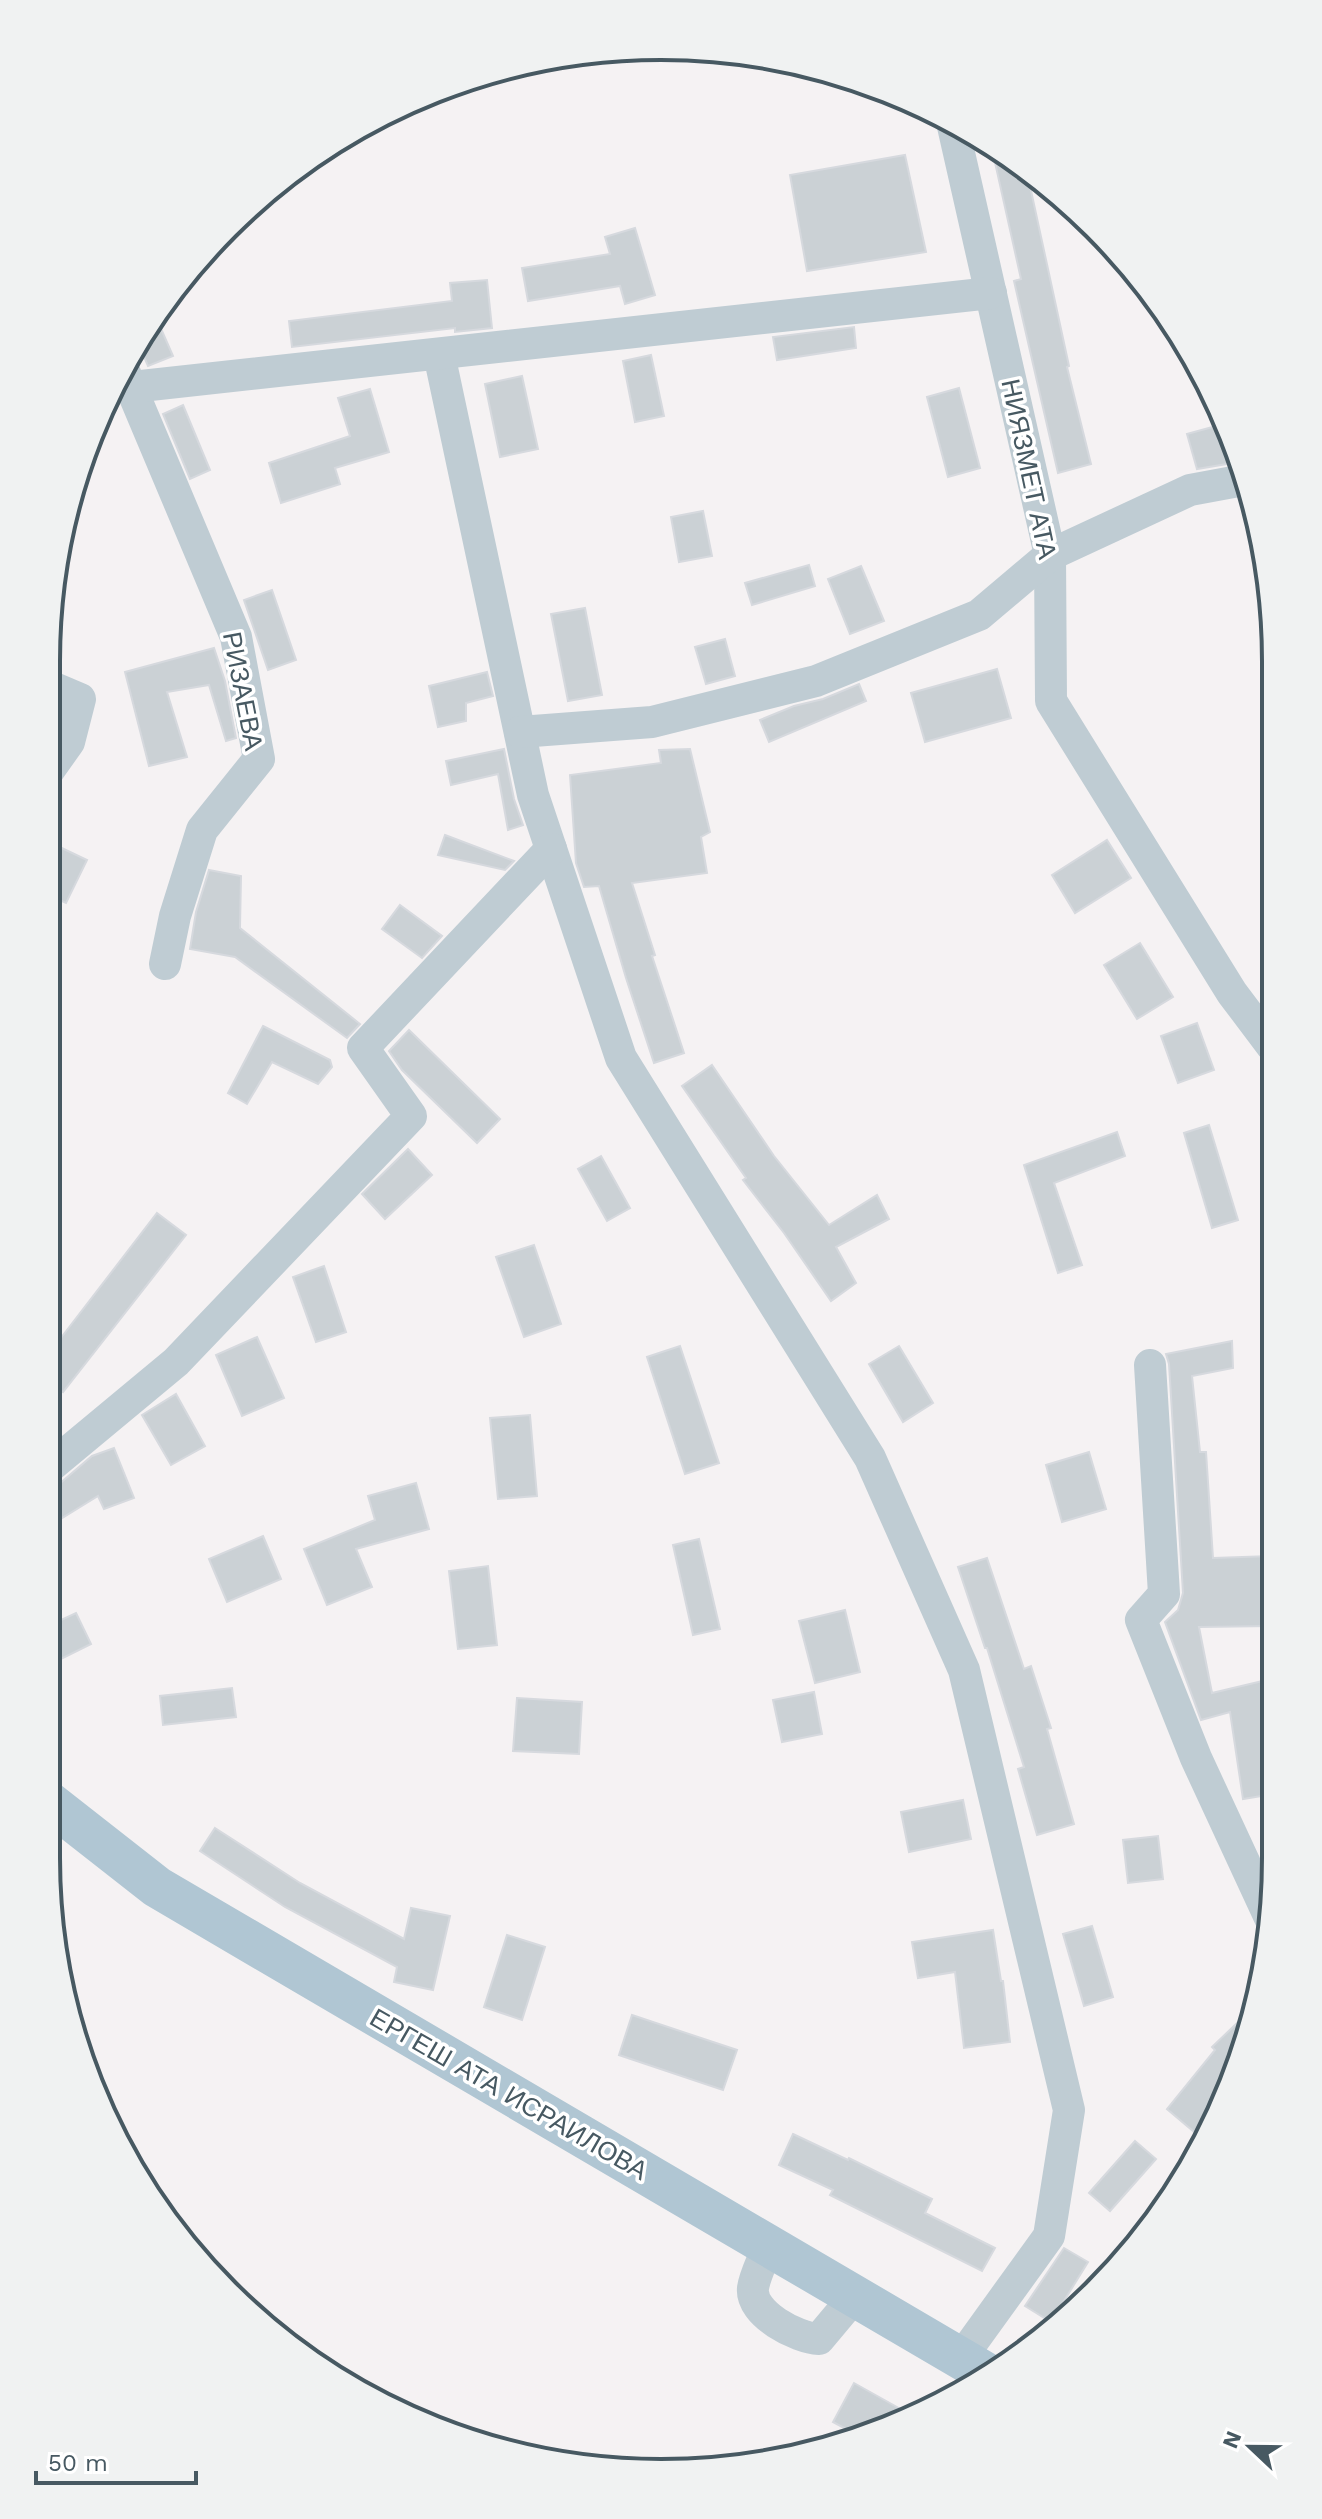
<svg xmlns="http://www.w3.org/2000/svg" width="1322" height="2519" font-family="'Work Sans',sans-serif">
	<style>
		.building { fill: #cbd1d5; stroke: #d6d9de; stroke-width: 2 }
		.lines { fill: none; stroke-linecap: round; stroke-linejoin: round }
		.minor { stroke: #bfccd3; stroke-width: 32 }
		.major { stroke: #b0c6d3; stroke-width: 42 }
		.labels { text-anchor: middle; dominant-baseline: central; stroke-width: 7; stroke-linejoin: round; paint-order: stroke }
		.street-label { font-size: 26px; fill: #475962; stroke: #fff }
		.rim { fill: none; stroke: #475962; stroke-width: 4 }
	</style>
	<rect width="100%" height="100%" fill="#f5f2f3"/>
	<g class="building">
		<path d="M992 149 1027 172 1069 366 1067 367 1091 464 1058 473 1014 281 1021 279Z"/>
		<path d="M905 155 926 252 807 271 790 175Z"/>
		<path d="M635 228 655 295 625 304 620 286 528 301 522 268 610 254 605 237Z"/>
		<path d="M487 280 492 328 455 332V328L292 347 289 321 452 301 450 283Z"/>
		<path d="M155 315 173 356 148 366 138 343Z"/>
		<path d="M854 327 856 348 777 360 773 337Z"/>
		<path d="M651 355 664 416 635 422 623 361Z"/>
		<path d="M522 376 538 449 500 457 485 384Z"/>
		<path d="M959 388 980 468 948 477 927 397Z"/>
		<path d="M370 389 389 452 335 468 340 484 281 503 269 463 350 436 338 398Z"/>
		<path d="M183 405 210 470 190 479 163 414Z"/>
		<path d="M1227 423 1239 462 1197 469 1187 434Z"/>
		<path d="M703 511 712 556 679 562 671 517Z"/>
		<path d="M809 565 815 586 752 605 745 583Z"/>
		<path d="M861 566 884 621 850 634 828 579Z"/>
		<path d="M272 590 296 660 268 670 244 600Z"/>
		<path d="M585 608 602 695 568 701 551 614Z"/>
		<path d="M725 639 735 676 706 684 695 647Z"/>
		<path d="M214 648 225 681 236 738 226 741 209 685 167 692 187 757 149 766 125 672Z"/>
		<path d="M997 669 1011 718 925 742 911 693Z"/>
		<path d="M487 672 493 696 466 703V721L438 727 429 686Z"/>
		<path d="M859 684 866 701 769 742 760 720 794 706 823 699Z"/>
		<path d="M504 749 514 799 523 825 508 830 498 774 451 785 446 761Z"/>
		<path d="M690 749 710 832 701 837 707 873 632 883 655 955 652 956 684 1053 654 1063 626 978 599 886 584 887 576 863 570 775 661 763 659 750Z"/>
		<path d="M445 835 514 861 505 870 438 855Z"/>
		<path d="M1107 840 1131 878 1075 913 1052 875Z"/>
		<path d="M47 841 87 860 66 903 47 894Z"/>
		<path d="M209 870 241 876 240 928 360 1024 347 1038 235 957 190 949 196 912Z"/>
		<path d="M400 905 442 936 422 958 382 929Z"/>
		<path d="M1140 943 1173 997 1137 1019 1104 965Z"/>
		<path d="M1197 1023 1214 1070 1178 1083 1161 1036Z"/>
		<path d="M263 1026 330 1060 332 1067 318 1084 272 1062 247 1104 228 1093Z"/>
		<path d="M409 1030 500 1119 477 1143 402 1070 389 1051Z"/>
		<path d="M712 1065 774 1156 829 1225 877 1195 889 1219 836 1247 856 1283 831 1301 784 1233 743 1180 746 1178 682 1086Z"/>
		<path d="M1209 1125 1238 1220 1212 1228 1184 1133Z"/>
		<path d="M1117 1132 1125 1156 1054 1183 1082 1265 1058 1273 1024 1165Z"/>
		<path d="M408 1149 432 1175 385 1219 362 1194Z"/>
		<path d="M601 1156 630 1208 607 1221 578 1169Z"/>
		<path d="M157 1213 186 1235 63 1392 46 1379 47 1356Z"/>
		<path d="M534 1245 561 1324 524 1337 496 1257Z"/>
		<path d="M324 1266 346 1332 316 1342 293 1277Z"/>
		<path d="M257 1337 284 1398 242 1416 216 1355Z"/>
		<path d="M1232 1341 1233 1368 1192 1376 1200 1452H1206L1213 1558 1274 1556V1626L1199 1627 1212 1693 1271 1679 1274 1689V1700L1261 1704 1274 1794 1243 1799 1230 1712 1201 1720 1165 1622 1178 1610 1183 1593 1169 1364 1166 1354Z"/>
		<path d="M680 1346 719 1463 685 1474 647 1357Z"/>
		<path d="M899 1346 933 1403 903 1422 869 1364Z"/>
		<path d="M176 1394 205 1446 171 1465 142 1415Z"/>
		<path d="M530 1415 537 1496 498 1499 490 1418Z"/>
		<path d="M114 1448 134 1498 104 1509 98 1496 46 1528V1489L58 1485 92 1456Z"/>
		<path d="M1089 1452 1106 1509 1062 1522 1046 1465Z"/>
		<path d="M416 1483 429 1529 356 1549 372 1587 327 1605 304 1549 375 1520 368 1496Z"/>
		<path d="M263 1536 281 1579 227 1602 209 1559Z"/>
		<path d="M699 1539 720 1629 693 1635 673 1545Z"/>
		<path d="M987 1558 1024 1669 1031 1666 1051 1728 1047 1729 1074 1824 1037 1835 1018 1769 1024 1767 987 1648H985L958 1567Z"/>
		<path d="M488 1566 497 1645 458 1649 449 1571Z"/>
		<path d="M845 1610 860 1672 815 1683 799 1621Z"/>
		<path d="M76 1613 91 1644 55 1662 46 1644V1627Z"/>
		<path d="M232 1688 236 1717 163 1725 160 1696Z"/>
		<path d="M814 1692 822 1734 782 1742 773 1700Z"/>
		<path d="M517 1698 582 1702 579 1754 513 1751Z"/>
		<path d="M963 1800 971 1839 909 1852 901 1812Z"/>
		<path d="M215 1828 300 1883 404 1939 411 1908 450 1916 433 1990 394 1982 397 1967 285 1907 200 1851Z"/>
		<path d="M1158 1836 1163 1879 1128 1883 1123 1840Z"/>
		<path d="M1092 1926 1113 1997 1084 2006 1063 1934Z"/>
		<path d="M993 1930 1001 1981H1003L1010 2042 964 2048 955 1972 918 1978 912 1942Z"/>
		<path d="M507 1935 545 1947 522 2020 484 2007Z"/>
		<path d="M1257 2004 1255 2018 1220 2112 1199 2136 1167 2109 1215 2050 1212 2047Z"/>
		<path d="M632 2015 737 2050 723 2090 619 2055Z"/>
		<path d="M793 2134 848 2160 849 2158 932 2199 925 2213 995 2248 982 2271 830 2195 833 2190 779 2165Z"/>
		<path d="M1135 2141 1156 2159 1110 2211 1089 2193Z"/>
		<path d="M1064 2248 1088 2262 1051 2322 1025 2306Z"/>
		<path d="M854 2383 913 2416 897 2426 857 2435 833 2422Z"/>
	</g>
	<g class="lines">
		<g class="minor">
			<path d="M952 122 1050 555 1051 701 1232 993 1272 1046"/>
			<path d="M439 354 533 795 621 1058 870 1458 964 1670 1069 2110 1049 2236 961 2358"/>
			<path d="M124 371 236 637 259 759 202 830 175 916 165 964"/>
			<path d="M132 387 991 293"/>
			<path d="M520 732 652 722 816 681 979 615 1050 555 1190 490 1244 480"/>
			<path d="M47 773 69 742 80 699 47 685"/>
			<path d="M1150 1365 1164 1594 1141 1620 1196 1758 1271 1920"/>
			<path d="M46 1470 176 1362 411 1116 363 1048 551 849"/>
			<path d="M768 2245C764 2259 755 2274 753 2288 750 2314 797 2338 819 2339L855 2296"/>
		</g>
		<path class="major" d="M46 1800 157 1887 984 2372"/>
	</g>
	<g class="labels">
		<g class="street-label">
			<text transform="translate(1029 469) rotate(78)">НИЯЗМЕТ АТА</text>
			<text transform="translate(243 691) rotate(79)">РИЗАЕВА</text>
			<text transform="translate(509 2094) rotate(30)">ЕРГЕШ АТА ИСРАИЛОВА</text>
		</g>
	</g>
	<path d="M0 0H1322V2519H0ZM661 60H661A601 601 0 0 1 1262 661V1858A601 601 0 0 1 661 2459H661A601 601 0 0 1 60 1858V661A601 601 0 0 1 661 60Z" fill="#f0f2f2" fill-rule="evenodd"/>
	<path class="rim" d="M661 60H661A601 601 0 0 1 1262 661V1858A601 601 0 0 1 661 2459H661A601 601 0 0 1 60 1858V661A601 601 0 0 1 661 60Z"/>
	<g transform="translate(1250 2447) rotate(292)" stroke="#ffffff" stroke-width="6" paint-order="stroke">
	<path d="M0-6L14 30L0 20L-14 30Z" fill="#475962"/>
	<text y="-12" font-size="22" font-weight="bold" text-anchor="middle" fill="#475962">N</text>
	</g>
	<path d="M36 2471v12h160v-12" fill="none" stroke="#475962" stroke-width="4"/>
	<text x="48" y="2471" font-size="24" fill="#475962" stroke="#ffffff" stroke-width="6" paint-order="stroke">50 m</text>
</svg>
